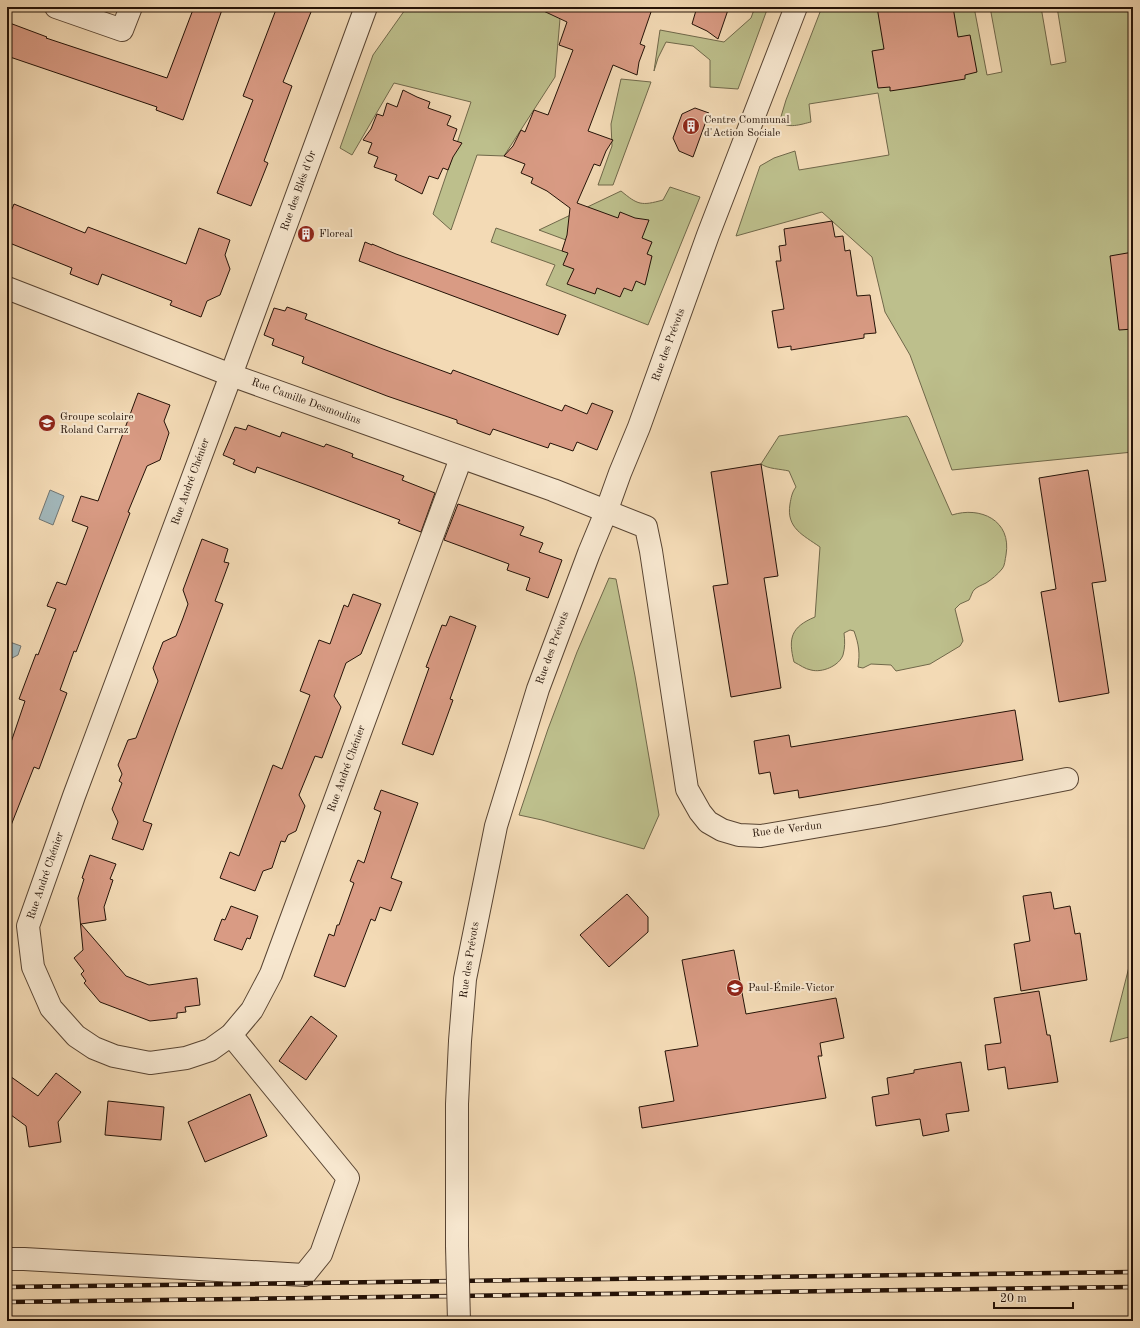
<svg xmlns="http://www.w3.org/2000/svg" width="1140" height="1328" font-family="'Old Standard TT',serif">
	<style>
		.green { fill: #bdbf8c; stroke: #70684a }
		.water { fill: #a2b7ba; stroke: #707572 }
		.building { fill: #d99b84; stroke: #241207 }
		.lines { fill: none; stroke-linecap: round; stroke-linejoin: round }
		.minor-casing { stroke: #584432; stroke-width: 24 }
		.minor { stroke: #f7e7cf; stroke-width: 22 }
		.rail-casing { stroke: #241207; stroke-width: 4.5 }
		.rail { stroke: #f7e7cf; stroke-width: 3; stroke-dasharray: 9; stroke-linecap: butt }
		.minor-bridge-casing { stroke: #584432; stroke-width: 24; stroke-linecap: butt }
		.minor-bridge { stroke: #f7e7cf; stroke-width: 22 }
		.labels { text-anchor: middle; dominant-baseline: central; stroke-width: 4; stroke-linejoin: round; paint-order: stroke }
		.poi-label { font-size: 11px; fill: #241207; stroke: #f7e7cf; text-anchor: start }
		.street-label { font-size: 11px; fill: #241207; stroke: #f7e7cf }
	</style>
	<rect width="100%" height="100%" fill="#f3dab5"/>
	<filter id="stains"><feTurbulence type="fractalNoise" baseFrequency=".005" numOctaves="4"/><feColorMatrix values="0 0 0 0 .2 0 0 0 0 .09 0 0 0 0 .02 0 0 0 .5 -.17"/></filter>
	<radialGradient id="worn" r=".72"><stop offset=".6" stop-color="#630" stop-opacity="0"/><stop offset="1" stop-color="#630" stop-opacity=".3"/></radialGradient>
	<g class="green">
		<path d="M407 7H561L555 77 504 156 477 155 451 230 433 214 471 102 394 83 352 155 340 148 373 55Z"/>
		<path d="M755 7H768L738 89 710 87V60L693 46 666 42 658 58 654 71 660 30 724 42 751 18Z"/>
		<path d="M822 7H974L987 75 1002 72 990 7H1041L1051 65 1066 62 1057 7H1133V452L952 470 910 355 885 312 872 257 822 212 736 236 760 166 774 158 795 151 799 170 889 155 878 93 809 104 811 122C802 124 786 130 780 120L786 100Z"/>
		<path d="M621 79 651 82 613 185H598L612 146 611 124Z"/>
		<path d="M670 187 700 197 648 325 546 285 555 265 491 242 496 228 562 251 566 240 539 230 621 191C638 205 641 206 663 200Z"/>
		<path d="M907 416 909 418 952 515C980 506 1012 520 1006 555 1005 559 1005 566 1002 569 998 574 991 580 986 583 982 585 977 587 975 589 972 591 971 597 969 600L960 604 955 609 963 641 960 646 930 664 896 671 891 665 871 664 863 668 858 667C860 653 859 645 854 631L850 630 844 633C845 641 845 648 843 655 839 666 822 673 811 670 805 669 800 665 794 662 788 638 791 627 815 617L820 547C803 535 786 528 790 504 791 498 792 492 796 487L789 471C781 469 768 469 761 464L779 436Z"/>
		<path d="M609 578 616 579 635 676 659 815 644 849 542 820 519 815 548 729 577 652Z"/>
		<path d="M1133 951V1036L1110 1042Z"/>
	</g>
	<g class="water">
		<path d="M50 490 64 496 53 525 39 519Z"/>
		<path d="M7 641 21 646 18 655 12 658 7 671Z"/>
	</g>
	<g class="building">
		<path d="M194 7H223L183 120 156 110 157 107 7 56V22L47 37 46 38 167 78Z"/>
		<path d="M277 7H313L283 82 292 86 264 161 268 163 251 206 217 193 253 100 243 96Z"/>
		<path d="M535 7H639L651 12 640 44 645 46 639 62 637 75 613 65 588 131 613 140 606 151 600 166 594 164 577 203 618 218 620 212 635 218 649 220 642 238 652 242 647 254 652 256 645 285 636 281 632 291 624 288 620 297 597 288 595 294 567 284 574 269 563 265 568 253 562 251 567 235 570 208 547 191 531 183 533 178 521 173 525 164 504 156 513 146 521 130 525 132 534 110 548 115 573 50 559 45 567 22Z"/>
		<path d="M697 7H729L718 39 707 31 692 24Z"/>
		<path d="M877 7H953L958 37 970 35 977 72 965 75V79L917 87 890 91V87L878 88 872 51 884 49Z"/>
		<path d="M403 90 417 97 430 102 428 108 451 116 447 125 457 129 453 140 462 143 453 157 448 170 443 168 438 179 429 176 422 194 395 180 397 175 374 167 378 157 368 153 372 143 363 140 371 129 377 114 383 116 387 103 397 107Z"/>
		<path d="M695 108 709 113 693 157 679 151 673 138 682 114Z"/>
		<path d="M14 204 85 233 88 227 186 264 199 228 230 240 225 255 230 269 220 295 207 301 201 317 170 305 172 301 102 274 98 285 70 274 72 268 7 242V221Z"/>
		<path d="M832 221 835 237 843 236 845 251 850 250 857 296 870 295 876 333 864 334V338L791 350V346L778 348 772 311 784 309 776 261H781L779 246 786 245 784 229Z"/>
		<path d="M365 242 372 245V244L396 254 566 315 558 335 359 261Z"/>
		<path d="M1133 252V329L1119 330 1110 256Z"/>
		<path d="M287 307 307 314 305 319 383 349 451 374 453 370 562 411 565 405 587 414 592 403 613 411 597 450 577 442 573 451 550 443 548 448 493 429 490 435 457 423V420L387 396 302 363 304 357 272 345 274 339 264 335 274 308 285 311Z"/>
		<path d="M138 393 170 405 164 421 169 433 160 460 147 466 128 512 130 513 103 582 76 652 74 651 60 690 67 693 39 769 34 767 8 833H7V754L25 701 19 699 36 654 38 655 56 609 47 606 57 582 66 585 88 527 72 521 81 496 98 501Z"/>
		<path d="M248 425 280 437 282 432 324 447 326 444 340 449 353 454 352 457 404 476 402 480 435 493 421 532 398 523 400 520 312 487 257 467 255 473 233 464 235 460 223 455 235 427 246 430Z"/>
		<path d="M761 464 778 576 764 578 781 688 731 697 713 586 728 584 711 472Z"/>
		<path d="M1088 470 1106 581 1092 583 1109 693 1059 702 1041 592 1056 589 1039 478Z"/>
		<path d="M458 504 524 527 520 535 543 543 539 552 562 560 548 598 526 590 530 578 507 570 509 564 444 540Z"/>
		<path d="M202 539 228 549 224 562 229 563 215 601 223 604 176 730 143 821 152 824 143 850 112 839 118 822 112 809 122 783 119 781 122 774 118 765 128 740 136 738 158 681 153 668 163 642 176 636 183 618 188 604 183 590Z"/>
		<path d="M353 594 381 604 361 654 346 663 334 696 341 707 322 758 315 756 299 795 305 806 296 831 288 835 285 842 281 841 272 868 263 871 255 891 220 878 230 852 239 856 273 765 282 769 310 695 300 691 319 640 330 644 344 605 348 607Z"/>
		<path d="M450 616 476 626 450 699 453 700 433 755 402 744 429 668 426 667 442 625 446 626Z"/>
		<path d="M1015 710 1023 760 799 798 798 790 774 794 770 772 759 774 754 741 789 735 791 747Z"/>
		<path d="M381 790 418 803 391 878 402 882 391 911 380 907 375 921 371 919 345 987 314 976 329 934 334 936 337 925H339L354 883 350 881 358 860 364 863 381 812 374 809Z"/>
		<path d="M90 855 116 864 110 879 113 880 104 907 106 920 81 924 126 976 149 985 197 978 200 1005 185 1007 186 1012 177 1013V1018L150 1021 100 1002 84 983 86 981 81 974 84 971 74 958 83 950 78 898 84 879 82 878Z"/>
		<path d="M1051 892 1054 909 1070 906 1075 934 1080 933 1087 980 1021 991 1014 944 1030 941 1023 896Z"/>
		<path d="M627 894 648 917V932L609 967 580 935Z"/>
		<path d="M231 906 258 916 250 939 247 938 242 950 214 940 222 919 225 920Z"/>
		<path d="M734 950 746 1014 836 998 844 1038 820 1043 822 1056H818L826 1098 642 1128 639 1107 674 1101 665 1051 698 1046 682 960Z"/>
		<path d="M1039 991 1047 1035H1050L1058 1082 1008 1089 1005 1067 988 1070 985 1045 1001 1043 994 998Z"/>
		<path d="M311 1016 337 1036 306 1080 279 1061Z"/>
		<path d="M961 1062 969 1111 946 1114 949 1131 923 1136 920 1119 876 1126 872 1097 889 1094 887 1078 914 1073V1070Z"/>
		<path d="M56 1073 81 1092 58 1122 61 1142 29 1147 26 1126 7 1112V1074L38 1096Z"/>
		<path d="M250 1094 267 1136 205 1162 188 1122Z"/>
		<path d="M108 1101 164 1107 161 1140 105 1135Z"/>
	</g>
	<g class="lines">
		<g class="minor-casing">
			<g id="minor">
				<path d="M56 7 122 30 131 7"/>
				<path d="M366 7 231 375 74 796 28 926 33 967 51 1008 76 1036 94 1048 114 1056 150 1063 186 1058 210 1050 231 1035 252 1010 271 974 461 458"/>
				<path d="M7 288 231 375 553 490 646 527 651 551 687 789 700 812 708 822 722 830 739 835 761 836 884 815 1067 779"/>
				<path d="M457 1246V1104L460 1041 465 979 496 826 538 689 589 553 606 512 620 473 639 427 708 235 796 7"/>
				<path d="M7 1259H24L304 1275 321 1254 348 1178 231 1035"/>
			</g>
		</g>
		<use href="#minor" class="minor"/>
		<g class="rail-casing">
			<g id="rail">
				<path d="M7 1287 1133 1272"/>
				<path d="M7 1302 1133 1287"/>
			</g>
		</g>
		<use href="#rail" class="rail"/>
		<g class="minor-bridge-casing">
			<path id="minor-bridge" d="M457 1246 459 1321"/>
		</g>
		<use href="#minor-bridge" class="minor-bridge"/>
	</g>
	<defs>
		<g id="building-disc" transform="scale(0.9)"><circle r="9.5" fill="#8f2418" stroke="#f7e7cf"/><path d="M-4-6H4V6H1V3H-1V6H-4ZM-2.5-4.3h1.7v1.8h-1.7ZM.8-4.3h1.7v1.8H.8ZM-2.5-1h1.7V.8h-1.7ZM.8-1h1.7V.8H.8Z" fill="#fff"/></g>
		<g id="school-disc" transform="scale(0.9)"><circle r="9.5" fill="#8f2418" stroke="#f7e7cf"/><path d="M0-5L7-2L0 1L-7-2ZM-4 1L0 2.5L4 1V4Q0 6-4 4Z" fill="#fff"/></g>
	</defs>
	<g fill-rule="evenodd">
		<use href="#building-disc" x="691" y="126"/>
		<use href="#building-disc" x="306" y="234"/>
		<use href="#school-disc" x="47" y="423"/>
		<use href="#school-disc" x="735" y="988"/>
	</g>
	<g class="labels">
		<g class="poi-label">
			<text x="704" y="120">Centre Communal<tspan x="704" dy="13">d'Action Sociale</tspan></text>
			<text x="319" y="234">Floreal</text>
			<text x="60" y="417">Groupe scolaire<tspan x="60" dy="13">Roland Carraz</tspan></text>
			<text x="748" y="988">Paul-Émile-Victor</text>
		</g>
		<g class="street-label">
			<text transform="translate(299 191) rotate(-70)">Rue des Blés d'Or</text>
			<text transform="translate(669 345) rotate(-70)">Rue des Prévots</text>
			<text transform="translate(306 402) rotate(20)">Rue Camille Desmoulins</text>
			<text transform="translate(191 482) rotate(-70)">Rue André Chénier</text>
			<text transform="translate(553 648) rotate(-70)">Rue des Prévots</text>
			<text transform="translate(347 769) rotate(-70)">Rue André Chénier</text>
			<text transform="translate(787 830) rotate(-7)">Rue de Verdun</text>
			<text transform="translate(46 876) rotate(-71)">Rue André Chénier</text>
			<text transform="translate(470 960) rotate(-81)">Rue des Prévots</text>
		</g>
	</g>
	<rect width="1140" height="1328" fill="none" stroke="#f3dab5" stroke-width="24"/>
	<rect x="8" y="8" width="1124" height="1312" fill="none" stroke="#241207" stroke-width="2"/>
	<rect x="12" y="12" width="1116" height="1304" fill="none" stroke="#241207"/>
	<path d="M994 1302v6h79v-6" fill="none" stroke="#241207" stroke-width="2"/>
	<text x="1000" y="1302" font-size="12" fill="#241207" stroke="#f7e7cf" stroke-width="3" paint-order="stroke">20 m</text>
	<rect width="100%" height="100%" filter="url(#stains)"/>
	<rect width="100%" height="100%" fill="url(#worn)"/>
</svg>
